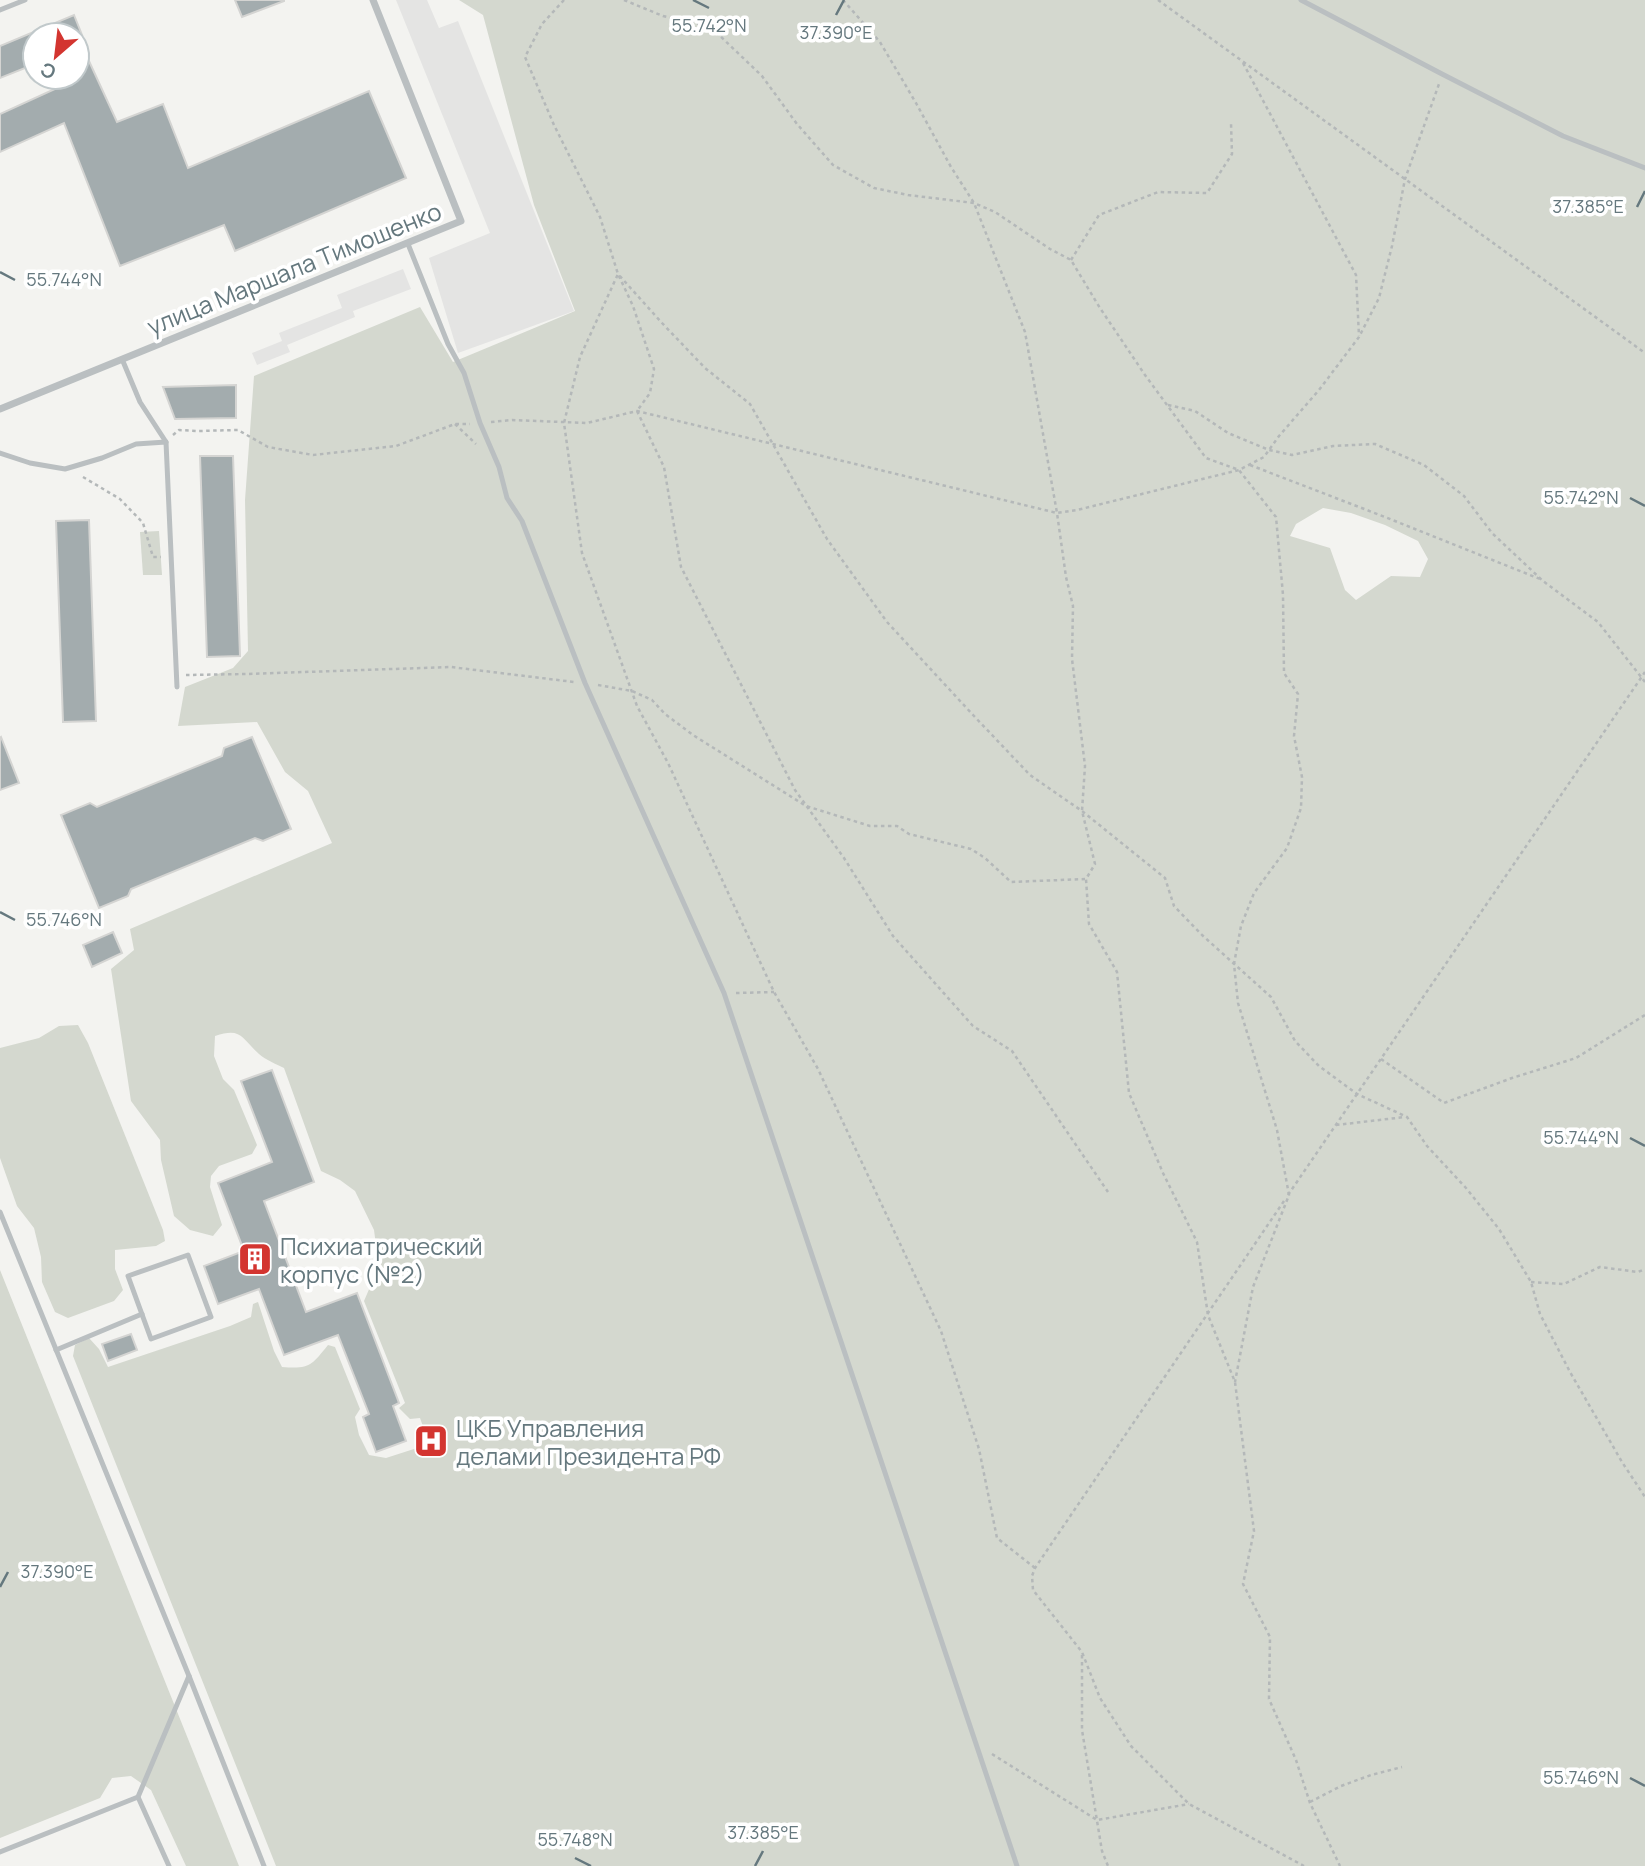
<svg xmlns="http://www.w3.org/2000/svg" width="1645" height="1866" font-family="Manrope,sans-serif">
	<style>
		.built { fill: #e4e4e3 }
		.green { fill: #d4d8cf; fill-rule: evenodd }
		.building { fill: #a3acae; stroke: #d4d4d2; stroke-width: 2 }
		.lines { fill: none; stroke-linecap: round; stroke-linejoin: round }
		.path { stroke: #b4b8b9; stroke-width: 2.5; stroke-dasharray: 3.5 3.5; stroke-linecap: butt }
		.lane { stroke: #babfc1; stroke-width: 5 }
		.street { stroke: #babfc1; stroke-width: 7 }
		.ticks { fill: none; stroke: #65787e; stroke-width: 2.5 }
		.labels { text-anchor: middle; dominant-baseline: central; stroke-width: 7; stroke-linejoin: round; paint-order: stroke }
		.street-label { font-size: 24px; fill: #65787e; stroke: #fff }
		.poi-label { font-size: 24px; fill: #65787e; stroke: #fff; text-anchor: start }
		.ticks-label { font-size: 18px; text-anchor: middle; fill: #65787e; stroke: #fff; stroke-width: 7; stroke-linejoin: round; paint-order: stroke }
	</style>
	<rect width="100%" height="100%" fill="#f3f3f0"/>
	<g class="built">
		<path d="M396 0H427L439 28 458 21 574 311 458 353 429 258 490 233Z"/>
		<path d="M403 269 411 289 353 311 355 317 287 345 290 352 257 365 252 353 282 341 279 333 342 308 337 295Z"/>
	</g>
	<g class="green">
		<path d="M459 0H1645V1866H276L73 1356 75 1345 89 1338 99 1349 108 1367 230 1326 251 1317 253 1304 258 1302 274 1351 282 1367C310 1369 311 1366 328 1345L335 1347 360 1409 355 1417 359 1435 369 1455 386 1458 417 1448 426 1435 420 1418 410 1419 399 1408 405 1403 364 1301 370 1287 380 1275 374 1230 355 1191 340 1180 321 1171 284 1068C276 1064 266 1060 259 1054 241 1038 242 1027 215 1036L214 1056 223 1079 234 1090 257 1145 252 1154 219 1166 211 1176 210 1187 222 1225 213 1236 190 1230 174 1216 161 1160 160 1140 131 1101 111 969 134 950 130 929 332 843 308 791 285 772 257 722 178 726 185 687 233 668 248 651 245 500 254 376 420 307 453 362 575 311 534 205 483 15ZM1323 508 1351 513 1385 525 1418 541 1428 559 1420 577 1391 576 1356 600 1345 590 1330 548 1290 536 1296 524Z"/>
		<path d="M159 531 162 575H143L140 532Z"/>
		<path d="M78 1025 88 1043 163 1230 165 1241 156 1246 115 1250V1269L123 1290 114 1301 68 1318 55 1312 42 1282 41 1257 34 1228 17 1206 0 1158V1048L39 1038 59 1026Z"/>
		<path d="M0 1270 239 1866H186L151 1790 131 1776 112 1778 100 1798 0 1838Z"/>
	</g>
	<g class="building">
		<path d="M235 0H284V1L242 17Z"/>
		<path d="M74 15 82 35H77L117 122 163 104 188 168 369 91 406 178 235 251 224 225 120 266 64 123 0 152V114L68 83 65 77H77V35H35V64L0 78V46Z"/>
		<path d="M236 385V418L175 419 163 387Z"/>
		<path d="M200 456H233L240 656 207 657Z"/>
		<path d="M89 520 96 721 63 722 56 521Z"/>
		<path d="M1 737 19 783 0 790V738Z"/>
		<path d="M252 737 291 829 263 841 255 838 131 889 128 896 99 908 61 815 90 803 97 807 222 756 224 748Z"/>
		<path d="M113 932 122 953 92 967 83 945Z"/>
		<path d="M272 1070 314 1182 264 1201 306 1312 357 1293 399 1403 393 1406 406 1441 376 1452 363 1417 369 1414 338 1335 284 1355 259 1289 218 1304 204 1266 244 1251 218 1183 272 1162 241 1081Z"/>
		<path d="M131 1334 137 1350 108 1361 102 1344Z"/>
	</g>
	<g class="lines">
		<g class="path">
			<path d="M564 0 542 24 525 57 554 125 600 217 618 274 633 306 654 369 650 393 637 411"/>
			<path d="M624 0 663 16 701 24 718 34 762 76 797 124 833 165 874 188 908 195 974 203 995 212 1050 249 1071 260 1100 308 1145 375 1206 458 1239 470 1276 517 1283 595 1284 673 1298 694 1294 736 1302 777 1301 808 1287 848 1254 893 1241 926 1234 964 1238 1003 1277 1130 1289 1195 1253 1287 1235 1382"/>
			<path d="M843 0 880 42 916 103 951 167 974 203 1025 332 1057 513 1066 577 1073 606 1072 659 1085 766 1082 811 1095 864 1086 879 1089 924 1117 972 1129 1093 1163 1173 1197 1242 1208 1315 1235 1382 1254 1531 1243 1584 1270 1637 1269 1699 1296 1760 1310 1803 1340 1866"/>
			<path d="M1158 0 1645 353"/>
			<path d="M1243 63 1356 275 1359 336"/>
			<path d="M1071 260 1099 215 1158 192 1207 193 1232 154 1231 123"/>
			<path d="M1168 405 1195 411 1228 433 1269 450 1292 455 1333 446 1375 444 1424 465 1464 496 1492 533 1543 581 1598 622 1645 682"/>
			<path d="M637 411 664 467 681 567 795 790 844 858 893 936 973 1026 1012 1051 1108 1192"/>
			<path d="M491 422 512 420 587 423 637 411 1057 513 1077 510 1239 470 1264 457 1279 436 1319 390 1359 337 1379 298 1392 246 1405 179 1439 84"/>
			<path d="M455 424 476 444"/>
			<path d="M173 435 179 430 198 431 238 430 268 447 313 455 396 446 455 424H470"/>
			<path d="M1250 465 1385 517 1540 579"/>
			<path d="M83 477 120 499 143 523 153 557H161"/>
			<path d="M186 675 246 674 451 667 574 682"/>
			<path d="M598 685 632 691 652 700 665 714 693 735 806 806 870 826H897L909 834 971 849 985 858 1011 882 1085 879"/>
			<path d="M736 993 774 992"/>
			<path d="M1381 1059 1444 1103 1512 1078 1576 1058 1645 1015"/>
			<path d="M1336 1125 1405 1117"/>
			<path d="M1288 1195 1645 672"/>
			<path d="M1284 1201 1035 1568 1032 1576 1033 1590 1082 1652 1100 1698 1131 1746 1189 1804 1304 1866"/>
			<path d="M1531 1282 1564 1284 1600 1267 1638 1272 1645 1269"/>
			<path d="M1035 1568 997 1538 979 1449 941 1331 818 1069 774 992 668 763 637 706 582 553 564 423 580 357 618 274 662 323 705 368 750 404 827 539 887 622 974 716 1030 775 1082 811 1165 878 1174 906 1202 935 1271 997 1295 1041 1319 1066 1357 1094 1407 1117 1427 1146 1466 1188 1499 1229 1531 1282 1540 1314 1570 1372 1622 1462 1645 1497"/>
			<path d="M1082 1655V1730L1102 1851 1108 1866"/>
			<path d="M992 1754 1097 1820 1189 1804"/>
			<path d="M1310 1802 1341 1786 1371 1775 1402 1767"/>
		</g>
		<g class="lane">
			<path d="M1301 0 1442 74 1563 136 1645 168"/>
			<path d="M0 10 25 0"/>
			<path d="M408 244 448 344 464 373 480 423 499 467 507 498 522 521 585 683 724 993 1017 1866"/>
			<path d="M122 359 140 402 166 442"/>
			<path d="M0 453 30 463 65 469 102 458 136 444 166 442 177 687"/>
			<path d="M0 1212 189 1676 264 1866"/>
			<path d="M188 1255 211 1317 151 1339 128 1276Z"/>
			<path d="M56 1350 142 1314"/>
			<path d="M0 1852 138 1797"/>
			<path d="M169 1866 138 1797 189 1676"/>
		</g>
		<path class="street" d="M0 409 461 221 373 0"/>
	</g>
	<path class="ticks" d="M693 0 709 8M836 15 844 0M1637 207 1645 191M0 272 15 280M1630 498 1645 506M0 912 15 920M1630 1138 1645 1146M0 1587 8 1572M1630 1778 1645 1786M575 1858 591 1866M755 1866 763 1851"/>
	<defs>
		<g id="building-square" transform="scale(1.75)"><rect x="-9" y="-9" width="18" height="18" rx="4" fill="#d33530" stroke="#fff"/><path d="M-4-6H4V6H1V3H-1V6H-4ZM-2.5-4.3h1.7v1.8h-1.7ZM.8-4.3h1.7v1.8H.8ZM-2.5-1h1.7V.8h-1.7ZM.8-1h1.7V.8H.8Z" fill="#fff"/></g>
		<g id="hospital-square" transform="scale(1.75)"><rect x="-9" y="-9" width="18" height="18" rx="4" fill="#d33530" stroke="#fff"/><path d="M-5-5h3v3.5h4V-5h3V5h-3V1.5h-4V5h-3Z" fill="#fff"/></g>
	</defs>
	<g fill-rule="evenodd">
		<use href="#building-square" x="255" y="1259"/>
		<use href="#hospital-square" x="431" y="1441"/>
	</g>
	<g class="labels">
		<g class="street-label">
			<text transform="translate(294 268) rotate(-22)">улица Маршала Тимошенко</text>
		</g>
		<g class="poi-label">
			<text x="280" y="1245">Психиатрический<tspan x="280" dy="28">корпус (№2)</tspan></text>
			<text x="456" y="1427">ЦКБ Управления<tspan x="456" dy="28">делами Президента РФ</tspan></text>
		</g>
	</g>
	<g class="ticks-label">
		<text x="709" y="32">55.742°N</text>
		<text x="836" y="39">37.390°E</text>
		<text x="1588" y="213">37.385°E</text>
		<text x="64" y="286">55.744°N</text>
		<text x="1581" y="504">55.742°N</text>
		<text x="64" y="926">55.746°N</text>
		<text x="1581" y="1144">55.744°N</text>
		<text x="57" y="1578">37.390°E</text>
		<text x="1581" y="1784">55.746°N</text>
		<text x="763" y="1839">37.385°E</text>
		<text x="575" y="1846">55.748°N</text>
	</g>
	<g transform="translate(56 56) rotate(208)"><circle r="33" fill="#ffffff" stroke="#c1c9cb" stroke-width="2"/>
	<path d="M0-5L12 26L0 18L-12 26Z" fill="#d33530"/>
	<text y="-10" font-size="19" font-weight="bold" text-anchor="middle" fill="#65787e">С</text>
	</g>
</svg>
